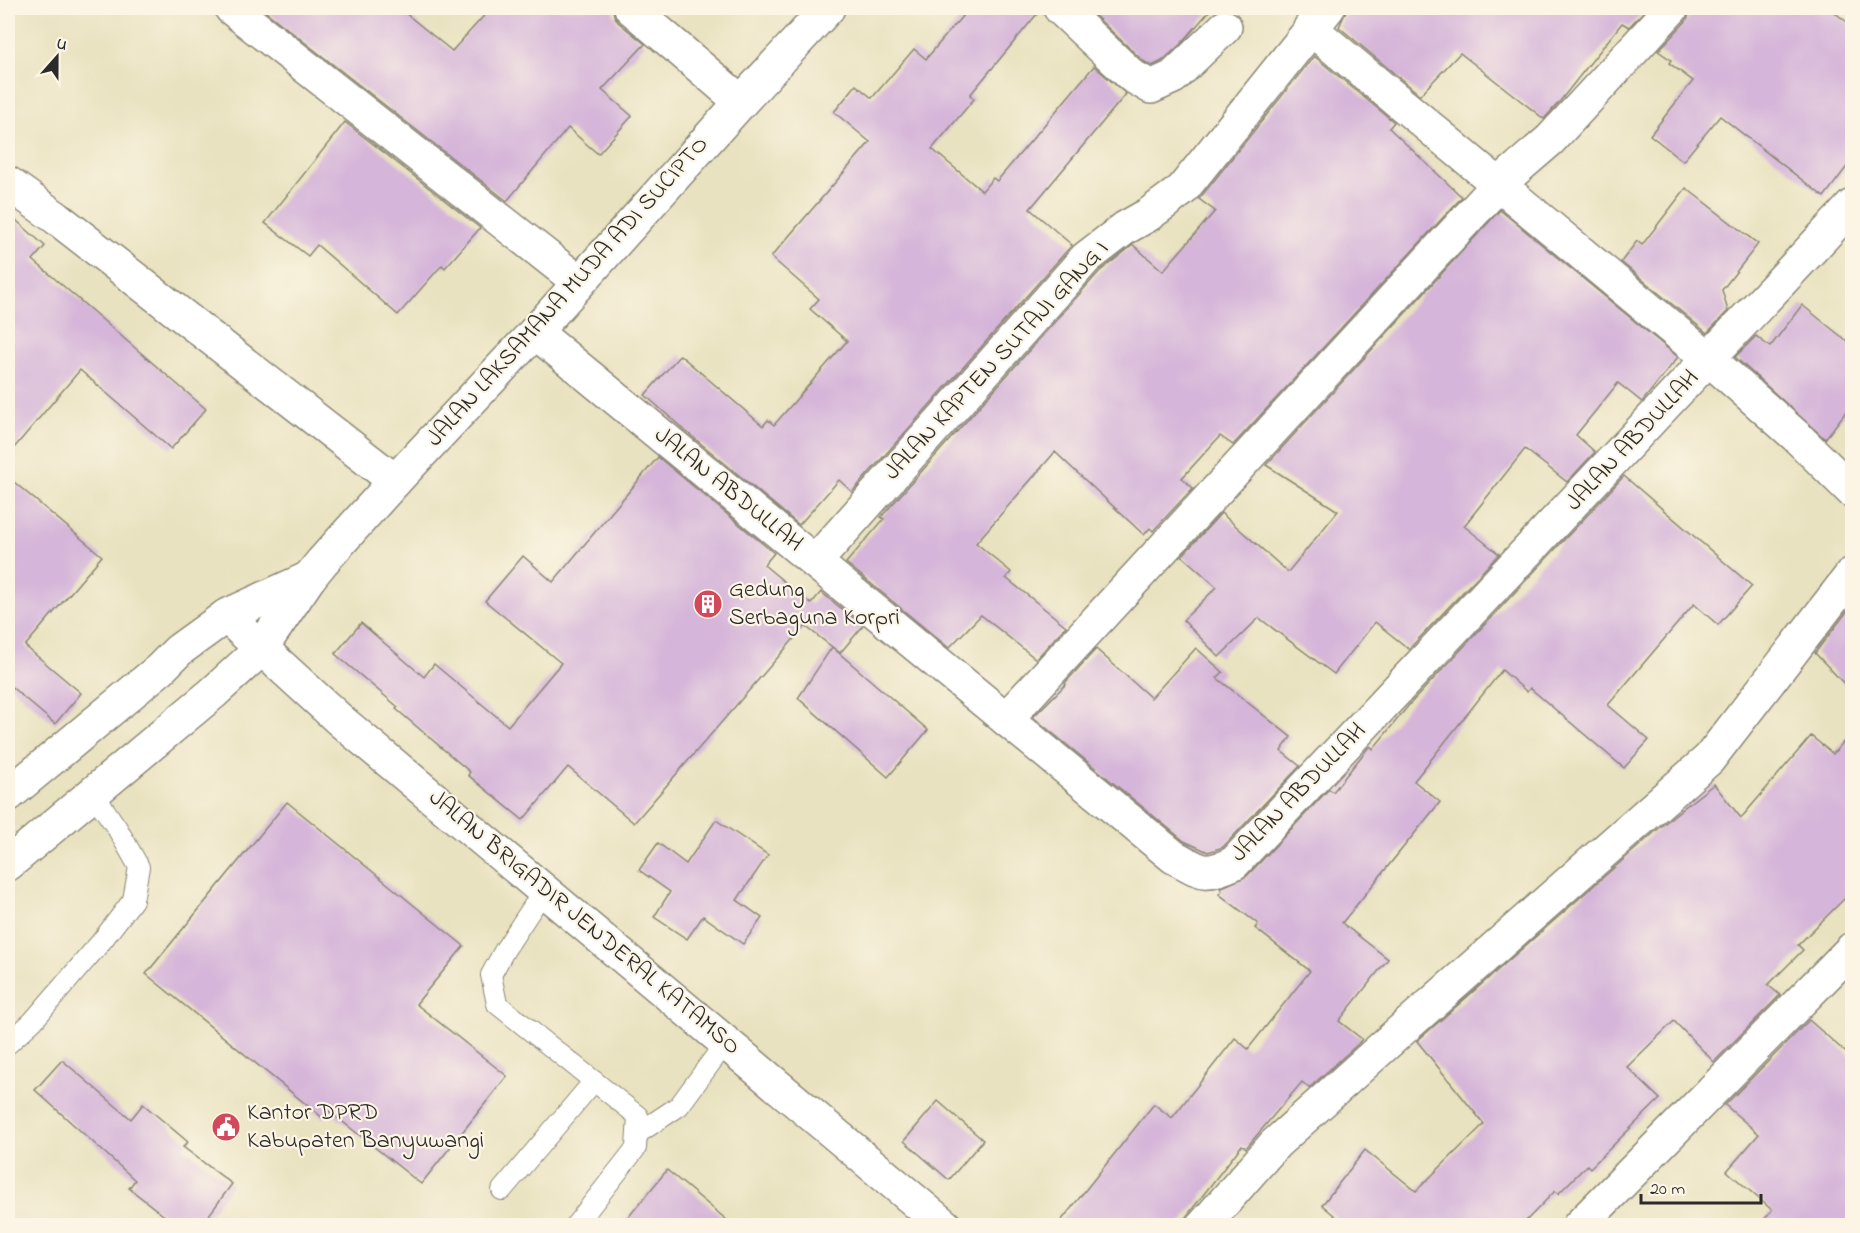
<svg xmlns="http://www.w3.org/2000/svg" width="1860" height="1233" font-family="'Indie Flower',sans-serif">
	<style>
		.building { fill: #d5b5d9 }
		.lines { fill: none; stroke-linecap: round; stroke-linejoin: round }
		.service-casing { stroke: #8a8676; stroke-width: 22 }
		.minor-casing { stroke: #8a8676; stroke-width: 36 }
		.secondary-casing { stroke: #8a8676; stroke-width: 36 }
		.service { stroke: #fff; stroke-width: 20 }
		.minor { stroke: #fff; stroke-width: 33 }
		.secondary { stroke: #fff; stroke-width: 33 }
		.labels { text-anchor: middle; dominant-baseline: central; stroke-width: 4.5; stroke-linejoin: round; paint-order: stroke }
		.street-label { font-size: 24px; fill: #2b2b2b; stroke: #fcf5e5 }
		.poi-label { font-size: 24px; fill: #2b2b2b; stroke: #fcf5e5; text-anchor: start }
	</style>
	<rect width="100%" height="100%" fill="#fcf5e5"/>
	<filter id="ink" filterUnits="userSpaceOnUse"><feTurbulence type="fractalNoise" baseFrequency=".0167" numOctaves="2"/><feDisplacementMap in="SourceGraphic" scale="12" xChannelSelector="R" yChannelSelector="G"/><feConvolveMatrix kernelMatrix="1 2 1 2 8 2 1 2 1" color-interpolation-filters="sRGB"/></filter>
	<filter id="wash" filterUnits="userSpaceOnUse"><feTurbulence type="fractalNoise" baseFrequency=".008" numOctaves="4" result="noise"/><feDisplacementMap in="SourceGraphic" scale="24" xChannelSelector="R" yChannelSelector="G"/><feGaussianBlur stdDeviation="1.35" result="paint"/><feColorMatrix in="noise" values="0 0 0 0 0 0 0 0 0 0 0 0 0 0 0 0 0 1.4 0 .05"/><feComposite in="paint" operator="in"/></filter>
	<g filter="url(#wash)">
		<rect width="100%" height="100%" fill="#e9e2c0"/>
		<g id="blocks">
			<g class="building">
				<path d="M261 8H399L452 51 491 8H613L614 15 618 22 645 44 602 90 632 116 598 154 568 128 507 201Z"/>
				<path d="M969 8H1042L970 95 974 99 932 149 982 191 993 178 997 181 1094 66 1126 94 1030 209 1072 245 852 492 839 480 799 525 682 428 645 395 680 355 763 426 768 420 774 425 847 341 810 309 819 299 771 257 870 142 834 112 856 85 872 98 914 49 926 59Z"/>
				<path d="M1087 8H1212L1181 44 1162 61 1152 66 1143 61Z"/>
				<path d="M1346 8H1647L1629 27 1622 23 1560 101 1544 119 1460 53 1420 95 1339 27 1346 11Z"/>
				<path d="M1690 8H1829L1852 26V160L1824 197 1720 116 1683 161 1650 135 1693 81 1669 63 1671 60 1658 51 1686 21 1690 13Z"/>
				<path d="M1314 56 1394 122 1389 128 1462 197 1233 445 1220 436 1182 478 1193 488 1153 531 1150 528 1144 535 1055 452 976 543 1011 572 1006 578 1066 626 1036 659 981 615 949 648 846 563 884 519 881 517 1099 272 1133 245 1163 271 1215 211 1199 199Z"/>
				<path d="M345 122 480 228 445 268 442 265 398 315 317 245 308 256 265 223Z"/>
				<path d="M1686 188 1758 244 1722 290 1728 311 1707 333 1621 262 1637 241 1642 245Z"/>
				<path d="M1500 210 1678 357 1642 402 1618 383 1576 435 1595 452 1567 482 1525 449 1464 526 1499 554 1409 649 1375 622 1334 674 1259 618 1219 657 1183 620 1217 587 1182 556 1221 513 1288 572 1338 511 1266 465Z"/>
				<path d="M8 213 45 246 33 260 206 409 171 449 80 370 8 455Z"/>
				<path d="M1802 305 1852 345V404L1825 439 1735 357 1756 336 1770 347Z"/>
				<path d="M658 457 774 553 764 565 811 604 821 592 863 626 840 653 805 626 634 823 568 767 523 820 468 775 470 772 396 709 398 707 335 654 361 623 424 677 434 664 508 726 561 663 485 601 523 556 553 582Z"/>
				<path d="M1624 476 1752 586 1718 625 1694 604 1608 705 1649 740 1624 768 1530 688 1527 692 1502 670 1414 781 1440 802 1342 923 1388 959 1339 1021 1362 1039 1358 1044 1309 1088 1302 1082 1246 1148 1242 1145 1179 1226H1057L1154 1104 1172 1118 1235 1038 1248 1049 1310 971 1255 928 1258 924 1219 894 1222 890 1220 888 1247 876 1329 789 1333 792 1368 748 1370 746 1373 749 1409 705Z"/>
				<path d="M8 477 102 556 25 646 81 693 55 724 8 684Z"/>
				<path d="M1852 605V692L1815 653Z"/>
				<path d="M832 647 928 730 888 777 798 698Z"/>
				<path d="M1196 648 1223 672 1217 678 1291 737 1281 751 1300 766 1223 847 1208 852 1184 841 1033 717 1066 684 1065 683 1096 649 1151 698Z"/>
				<path d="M1852 732V891L1798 945 1803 950 1768 985 1780 995 1714 1062 1674 1021 1627 1067 1660 1099 1590 1168 1587 1165 1558 1194 1555 1191 1521 1226H1347L1322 1205 1365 1150 1416 1191 1484 1124 1417 1041 1673 816 1714 784 1741 818 1811 736 1833 754Z"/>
				<path d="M287 802 464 946 416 1004 507 1076 421 1184 329 1111 323 1118 146 974Z"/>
				<path d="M716 820 768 855 737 900 762 918 743 944 703 916 687 939 654 917 670 892 639 870 658 843 686 864Z"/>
				<path d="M1809 1020 1852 1058V1226H1759L1772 1210 1727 1171 1759 1134 1725 1105Z"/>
				<path d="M62 1060 131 1119 143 1104 188 1142 183 1147 232 1184 201 1226H177L129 1188 135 1180 35 1090Z"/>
				<path d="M938 1101 983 1140 949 1180 904 1141Z"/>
				<path d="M667 1170 734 1226H621Z"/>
			</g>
		</g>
	</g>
	<g filter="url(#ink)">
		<use href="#blocks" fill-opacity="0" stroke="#8a8676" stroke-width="1.5"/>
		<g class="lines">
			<g class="service-casing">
				<g id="service">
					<path d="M544 890 504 951 491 975 497 1004 638 1116 636 1148 575 1226"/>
					<path d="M8 1044 33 1021 101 942 133 900 139 867 117 828 93 793"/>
					<path d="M637 1134 679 1106 726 1042"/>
					<path d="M502 1190 594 1081"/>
				</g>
			</g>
			<g class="minor-casing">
				<g id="minor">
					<path d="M231 8 579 282"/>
					<path d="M631 8 741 102"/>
					<path d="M1060 8 1132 76 1151 87 1173 77 1225 27"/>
					<path d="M1310 28 1710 360 1796 436 1852 491"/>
					<path d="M8 183 58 219 395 481"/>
					<path d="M535 332 1174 857C1203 872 1203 877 1234 863L1852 206"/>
					<path d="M815 562 1086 258 1125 228 1148 215 1182 190 1328 8"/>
					<path d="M226 616 341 721 945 1226"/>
					<path d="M1006 719 1499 184 1550 140 1672 8"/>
					<path d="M1203 1226 1275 1144 1396 1035 1709 759 1852 574"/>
					<path d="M1579 1226 1852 949"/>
				</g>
			</g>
			<g class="secondary-casing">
				<g id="secondary">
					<path d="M8 795 160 669 179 650 226 616 309 578"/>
					<path d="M8 864 213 693 260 650 309 578 322 562 395 481 535 332 741 102 828 8"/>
				</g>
			</g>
			<use href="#service" class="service"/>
			<use href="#minor" class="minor"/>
			<use href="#secondary" class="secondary"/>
		</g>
	</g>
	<defs>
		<g id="building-disc" transform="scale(1.5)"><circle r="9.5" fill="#d1495b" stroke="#fcf5e5"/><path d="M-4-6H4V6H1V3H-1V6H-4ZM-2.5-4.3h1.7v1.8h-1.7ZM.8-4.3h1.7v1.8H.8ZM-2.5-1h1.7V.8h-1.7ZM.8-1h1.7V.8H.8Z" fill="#fff"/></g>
		<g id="civic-disc" transform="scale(1.5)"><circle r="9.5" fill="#d1495b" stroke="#fcf5e5"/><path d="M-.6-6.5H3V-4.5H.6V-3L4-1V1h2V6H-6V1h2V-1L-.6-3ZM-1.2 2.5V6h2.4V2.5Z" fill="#fff"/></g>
	</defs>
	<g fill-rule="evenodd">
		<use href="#building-disc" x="708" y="604"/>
		<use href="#civic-disc" x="226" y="1127"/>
	</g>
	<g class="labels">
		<g class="street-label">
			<text transform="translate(568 292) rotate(-48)">JALAN LAKSAMANA MUDA ADI SUCIPTO</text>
			<text transform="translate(997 361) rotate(-47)">JALAN KAPTEN SUTAJI GANG I</text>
			<text transform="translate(1633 441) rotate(-47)">JALAN ABDULLAH</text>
			<text transform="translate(728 490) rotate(39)">JALAN ABDULLAH</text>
			<text transform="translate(1299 793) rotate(-46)">JALAN ABDULLAH</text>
			<text transform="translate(584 923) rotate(40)">JALAN BRIGADIR JENDERAL KATAMSO</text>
		</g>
		<g class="poi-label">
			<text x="729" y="590">Gedung<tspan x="729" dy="28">Serbaguna Korpri</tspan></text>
			<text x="247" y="1113">Kantor DPRD<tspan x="247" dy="28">Kabupaten Banyuwangi</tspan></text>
		</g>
	</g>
	<rect width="1860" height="1233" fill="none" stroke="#fcf5e5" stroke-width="30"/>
	<g transform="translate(57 57) rotate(21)" stroke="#fcf5e5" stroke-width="4.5" paint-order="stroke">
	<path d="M0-4.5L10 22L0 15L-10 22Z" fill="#2b2b2b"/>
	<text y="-9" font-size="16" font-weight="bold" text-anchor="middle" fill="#2b2b2b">U</text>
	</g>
	<path d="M1641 1194v9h120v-9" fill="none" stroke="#2b2b2b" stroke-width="3"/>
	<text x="1650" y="1194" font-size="18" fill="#2b2b2b" stroke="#fcf5e5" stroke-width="4.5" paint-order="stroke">20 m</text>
</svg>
